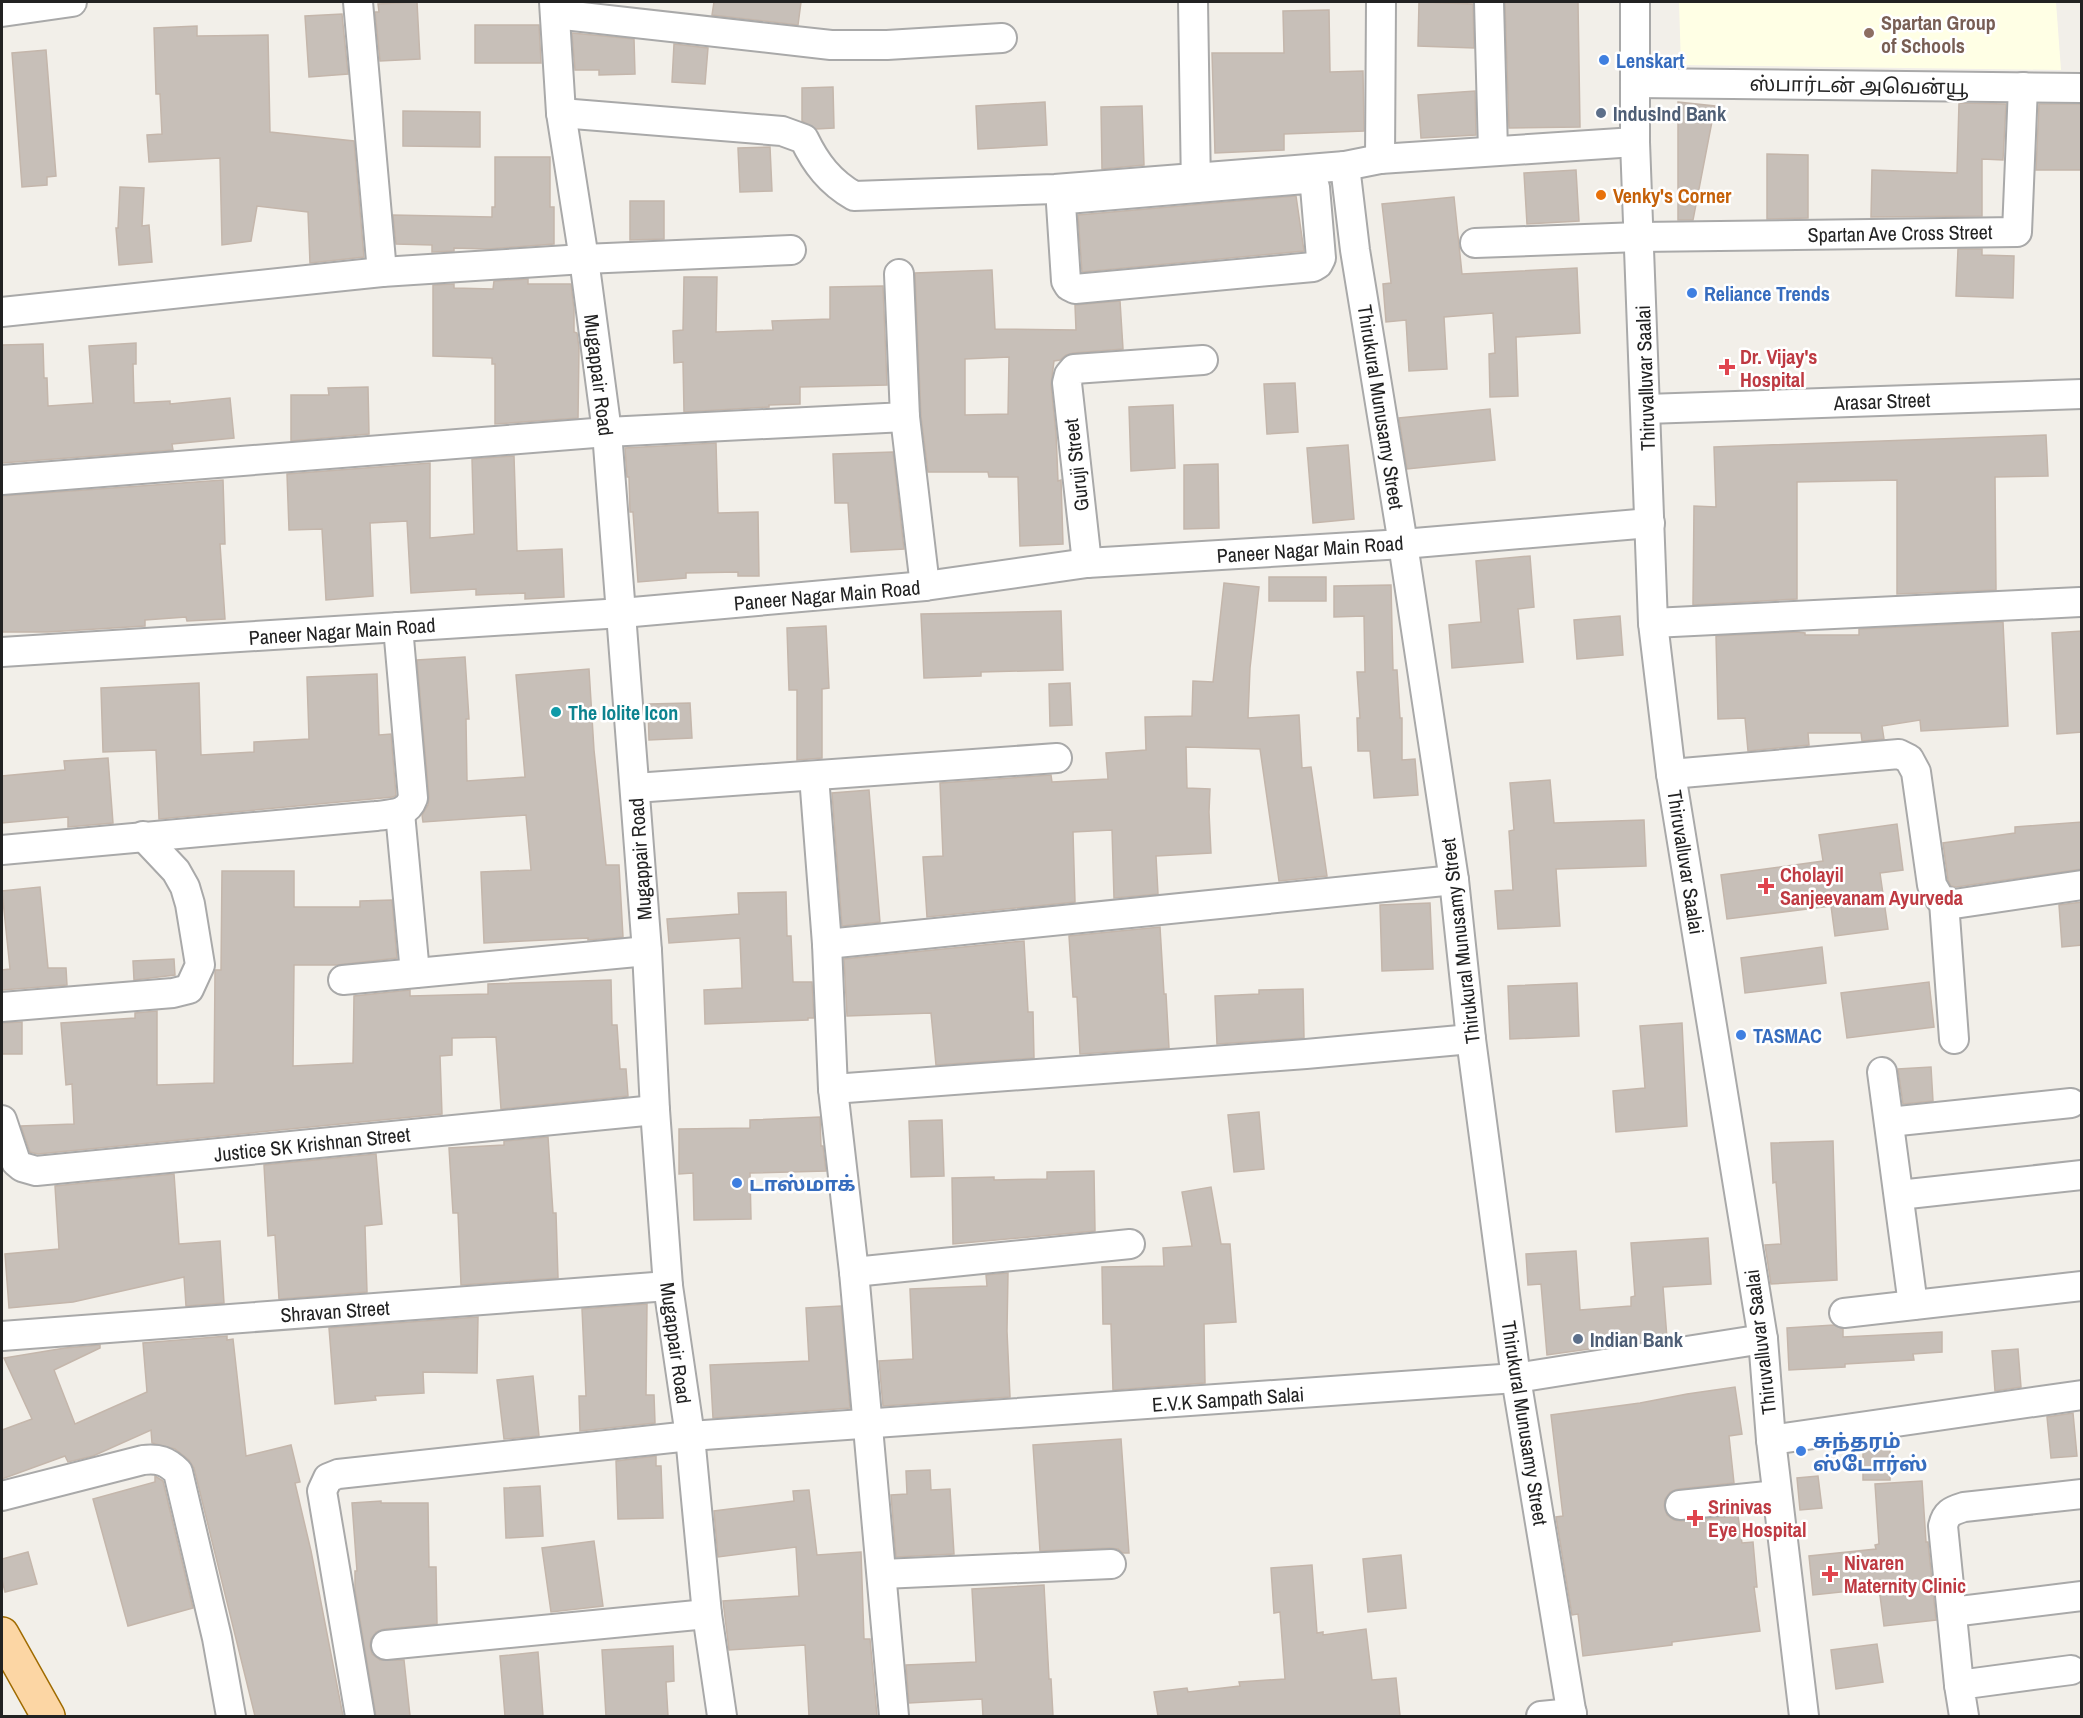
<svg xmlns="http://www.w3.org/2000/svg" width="2083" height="1718" font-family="'Archivo Narrow','Noto Sans Tamil',sans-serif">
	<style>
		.education { fill: #ffffe5 }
		.building { fill: #c7bfb8; stroke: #c4b6ab; stroke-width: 1.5; fill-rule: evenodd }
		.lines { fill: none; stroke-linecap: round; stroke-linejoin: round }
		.minor-casing { stroke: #a9a9a9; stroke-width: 32 }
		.major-casing { stroke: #a06b00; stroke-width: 36 }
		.minor { stroke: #fff; stroke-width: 28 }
		.major { stroke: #fcd6a4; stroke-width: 33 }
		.education-dot { fill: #8d6e63; stroke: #fff; stroke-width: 2 }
		.shop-dot { fill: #3f7fe0; stroke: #fff; stroke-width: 2 }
		.service-dot { fill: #5c6f8a; stroke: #fff; stroke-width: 2 }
		.food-dot { fill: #e8710a; stroke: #fff; stroke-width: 2 }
		.health-dot { fill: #e0444e; stroke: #fff; stroke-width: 2 }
		.culture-dot { fill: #0f9aa8; stroke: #fff; stroke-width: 2 }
		.labels { text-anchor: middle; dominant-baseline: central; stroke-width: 5; stroke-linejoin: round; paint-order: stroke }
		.education-label { font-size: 20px; font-weight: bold; fill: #785e54; stroke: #fff; text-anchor: start }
		.shop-label { font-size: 20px; font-weight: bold; fill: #366cbe; stroke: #fff; text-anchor: start }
		.street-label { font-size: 20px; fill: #222; stroke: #fff }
		.service-label { font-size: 20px; font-weight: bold; fill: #4e5e75; stroke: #fff; text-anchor: start }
		.food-label { font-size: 20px; font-weight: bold; fill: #c56008; stroke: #fff; text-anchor: start }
		.health-label { font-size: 20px; font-weight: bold; fill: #be3a42; stroke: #fff; text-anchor: start }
		.culture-label { font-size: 20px; font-weight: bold; fill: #0d838f; stroke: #fff; text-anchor: start }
	</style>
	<rect width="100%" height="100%" fill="#f2efe9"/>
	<path class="education" d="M1679 2H2056L2061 70 1681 65Z"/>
	<g class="building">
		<path d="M417 2 420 59 380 61 375 12H379L378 4Z"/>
		<path d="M714 2H801L798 25 712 15Z"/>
		<path d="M1419 2 1473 4 1474 48 1418 46Z"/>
		<path d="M1505 2H1578L1580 127 1509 128Z"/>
		<path d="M1329 10 1330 72 1363 71 1364 131 1284 134V150L1215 153 1212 53H1284L1283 11Z"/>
		<path d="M342 14 348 74 309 77 305 16Z"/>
		<path d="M475 25H539L541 63H475Z"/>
		<path d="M197 26V36L268 35 270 132 354 141 364 257 310 263 308 212 257 206 251 241 222 245 220 158 149 162 147 135 162 134 160 94H156L154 28Z"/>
		<path d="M572 33 634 39 635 74 599 75V70H575Z"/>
		<path d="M674 44 708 48 705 84 672 82Z"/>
		<path d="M46 50 56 176 47 177V185L22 187 12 53Z"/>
		<path d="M833 87 834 128 816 129 802 121V88Z"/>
		<path d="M1475 91 1476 135 1421 138 1418 95Z"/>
		<path d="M1045 102 1047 145 978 149 976 106Z"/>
		<path d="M1678 102 1715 106 1693 220H1678Z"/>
		<path d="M1959 103 2006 104 2003 160 1982 159V216L1871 217 1872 170 1957 173Z"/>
		<path d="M2039 104H2082V170H2036Z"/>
		<path d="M1142 106 1144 165 1102 169 1101 107Z"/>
		<path d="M403 111 480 112V147L403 146Z"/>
		<path d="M770 147 772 191 740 192 738 148Z"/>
		<path d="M1767 154 1808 155V218L1767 219Z"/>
		<path d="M495 157H550V207H554V244L488 249 454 248V251L432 252V245L396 244 393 215 492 217V207H495Z"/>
		<path d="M1576 170 1579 221 1527 224 1524 173Z"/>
		<path d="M120 187 144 188 142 226 149 225 152 262 119 265 116 228H118Z"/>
		<path d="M1296 196 1304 251 1082 272 1078 215Z"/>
		<path d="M1454 197 1462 274 1577 268 1580 333 1516 337 1518 396 1490 397 1489 354 1495 353 1493 313 1444 317 1447 369 1409 371 1406 320 1386 322 1383 284 1391 283 1382 204Z"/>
		<path d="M630 201H664V239L630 240Z"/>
		<path d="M1958 249H1982V255L2014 256 2013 298 1956 296Z"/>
		<path d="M992 270 995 329 1076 330 1075 305 1120 301 1123 349 1073 353 1066 355 1060 360 1054 361 1051 385 1056 433 1058 481 1061 480 1063 544 1020 546 1018 477H989L988 472H928L921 416 915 273ZM1009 357 1008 414 965 415V359Z"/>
		<path d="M684 277H717L716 332 773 330 772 321 830 319V287L883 286 887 385 800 387V404L769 405V407L684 412 683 362 674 363 673 331 683 330Z"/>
		<path d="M528 279V284H571L574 309V332L577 333 579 348 578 418 495 424V364H492V358L433 356V285L454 284V288L493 289 494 281Z"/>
		<path d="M136 343V364H133L134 403 170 401V404L230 398 234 438 172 444 173 450 2 463V345L43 344 44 378H47L48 406 93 403 89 346Z"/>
		<path d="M1295 383 1298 432 1267 434 1264 384Z"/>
		<path d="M368 387 369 434 291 441V395H329L328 388Z"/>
		<path d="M1173 405 1175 468 1131 471 1129 407Z"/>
		<path d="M1490 409 1495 460 1407 469 1399 418Z"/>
		<path d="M2046 435 2048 476 1995 477 1996 590 1897 594V480L1797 482V599L1693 605 1694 506 1716 507 1714 447Z"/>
		<path d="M716 443 718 513 758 512 759 576H738V572L686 573V578L638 582 633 512H630L629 477H627L625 448Z"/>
		<path d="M1348 445 1354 519 1313 523 1307 448Z"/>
		<path d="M893 452 904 549 851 552 848 503H835L833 454Z"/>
		<path d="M514 456 517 551 562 549 564 597 525 599V593L476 595V589L411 593 407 521 370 523 373 596 326 600 322 529 289 530 287 474 430 463V538L474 534 472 459Z"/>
		<path d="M1218 464 1219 528 1184 529V465Z"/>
		<path d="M223 480 225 544H220L225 619 187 621 186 617 145 620V626L48 632H2V496Z"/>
		<path d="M1530 556 1534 607 1518 609 1523 662 1452 668 1449 625 1481 622 1476 561Z"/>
		<rect x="1269" y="577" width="57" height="24"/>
		<path d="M1224 583 1259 587 1250 668 1248 718 1299 715 1302 768 1311 767 1327 876 1279 881 1260 749 1186 747 1187 788 1210 789 1209 812 1211 853 1156 856 1158 894 1114 898 1112 830 1073 832 1075 902 927 917 923 857 943 856 940 783 1051 775 1052 782 1108 779 1106 753 1146 750 1145 717 1192 716 1193 681 1213 682Z"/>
		<path d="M1391 585 1393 670H1397L1400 718H1402V760L1415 759 1418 795 1374 798 1370 751H1358L1357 718H1360L1357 672H1365L1364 616 1334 617V586Z"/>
		<path d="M1061 611 1063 670 981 672V676L924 678 921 614Z"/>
		<path d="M1620 616 1623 655 1577 659 1574 620Z"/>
		<path d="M2003 622 2008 726 1921 731 1920 720 1882 726 1884 739 1862 741 1861 733H1808L1809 745 1748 751 1745 718 1718 719 1716 636 1797 632 1805 633V635H1859V629Z"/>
		<path d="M826 626 829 688 822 689V758L797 760V690H789L787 628Z"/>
		<path d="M2082 631V732L2057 734 2052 633Z"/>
		<path d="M465 657 469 719H466L467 781 525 777 516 675 589 669 594 750 606 865H619L623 937 588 940V938L484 943 481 872 531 870 526 815 423 822 422 815 428 805 429 797 417 660Z"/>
		<path d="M377 674 379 735 391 734 396 795 393 797 159 819 156 750 103 752 101 688 199 683 201 755 254 752V742L309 739 307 677Z"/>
		<path d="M1070 683 1072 725 1050 726 1049 684Z"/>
		<path d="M690 703 692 738 649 740 648 704Z"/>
		<path d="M108 758 113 823 68 827V817L2 823V776L65 770 64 761Z"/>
		<path d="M1550 780 1554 823 1644 820 1646 866 1556 869 1560 926 1498 929 1495 891 1513 890 1509 831 1514 830 1510 783Z"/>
		<path d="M869 790 880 922 842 926 832 793Z"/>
		<path d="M2082 822V869L1956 887 1951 886 1948 880 1943 843 2015 833V827Z"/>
		<path d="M1897 824 1903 870 1880 873 1888 929 1835 936 1831 906 1727 919 1721 875 1823 861 1819 835Z"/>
		<path d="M222 871H294V907H360V901L392 900 397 958 337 965H294L293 1066 353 1063 354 996 410 990V996L488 994V984L611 980 612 1025H617L620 1069H626L628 1096 501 1109 496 1037 452 1038V1055L440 1056 442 1114 38 1154 30 1152 21 1126 74 1124 72 1084 66 1085 61 1023 135 1018V1013L157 1011V1085L214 1083 215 972V970H221Z"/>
		<path d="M40 887 48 968H66L67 985 2 990V970L10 969 2 891Z"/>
		<path d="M786 892 787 936H791L793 982H812L814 1018H808V1020L705 1024 704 990 742 988 740 938 669 943 667 919 739 914 738 893Z"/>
		<path d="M2082 902V945L2062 947 2059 905Z"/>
		<path d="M1430 903 1433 969 1382 971 1380 905Z"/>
		<path d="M1160 927 1164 994H1166L1169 1048 1080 1054 1077 997H1073L1069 936Z"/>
		<path d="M1024 941 1028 1012H1033L1034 1058 936 1065 931 1013 847 1016 844 959Z"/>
		<path d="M1822 947 1826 983 1745 993 1741 958Z"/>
		<path d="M174 959 175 975 134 980 133 961Z"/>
		<path d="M1929 982 1934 1027 1847 1038 1841 993Z"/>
		<path d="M1577 983 1579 1036 1510 1039 1508 986Z"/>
		<path d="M1303 989 1304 1038 1217 1044 1215 996 1259 994V990Z"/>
		<path d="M22 1022V1054H2V1023Z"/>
		<path d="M1682 1023 1687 1126 1616 1132 1613 1091 1645 1088 1640 1026Z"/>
		<path d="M1931 1067 1933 1101 1903 1104 1898 1069Z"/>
		<path d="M1259 1112 1264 1169 1234 1172 1228 1115Z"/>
		<path d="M820 1117 821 1146H823L826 1171 750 1173 751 1219 694 1220 693 1173 679 1174V1129L750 1128V1120Z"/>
		<path d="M942 1120 944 1176 911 1177 909 1121Z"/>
		<path d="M548 1137 553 1213H556L558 1278 461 1285 458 1213H453L449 1148 504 1145V1141Z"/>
		<path d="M1833 1141 1837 1280 1771 1284 1765 1245 1781 1244 1776 1182 1773 1183 1771 1143Z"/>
		<path d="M376 1154 382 1224 365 1226 367 1292 279 1299 275 1235 268 1236 264 1165Z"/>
		<path d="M1094 1171 1095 1231 953 1244 952 1178 994 1177V1180L1047 1179V1172Z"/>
		<path d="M174 1174 179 1244 220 1241 224 1303 186 1306 184 1277 73 1302 9 1308 5 1254 59 1249 55 1186Z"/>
		<path d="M1211 1187 1221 1244H1230L1236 1322 1204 1324 1205 1383 1113 1390 1111 1324H1103L1102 1267 1164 1266 1163 1248 1192 1246 1182 1192Z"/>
		<path d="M1708 1238 1711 1284 1663 1287 1667 1338 1547 1355 1541 1284 1528 1285 1526 1254 1576 1251 1580 1310 1631 1306V1297L1635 1296 1631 1243Z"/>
		<path d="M1008 1273 1007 1331 1010 1397 883 1406 879 1361 913 1359 910 1289 987 1286 986 1275Z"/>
		<path d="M647 1304 646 1395H654L655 1423 580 1431 579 1396H586L582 1309Z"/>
		<path d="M841 1306 850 1408 713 1418 710 1365 809 1361 806 1308Z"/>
		<path d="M478 1317 477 1373 423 1372 424 1393 375 1396 376 1400 335 1404 329 1328Z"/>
		<path d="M1834 1325 1843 1329V1337L1942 1332V1352L1913 1354 1914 1360 1845 1364V1367L1789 1370 1787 1328Z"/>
		<path d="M227 1336V1340L233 1339 246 1456 291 1445 300 1482 295 1483 311 1551 343 1716H255L194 1468 189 1460 175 1449 152 1443 151 1430 93 1456 68 1462 65 1456 2 1479V1430L32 1419 4 1358 65 1348 100 1345V1348L54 1370 75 1424 147 1392 143 1343Z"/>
		<path d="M2018 1349 2021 1387 1995 1391 1992 1351Z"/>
		<path d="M533 1376 539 1436 504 1439 497 1380Z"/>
		<path d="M1735 1387 1742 1434 1729 1436 1734 1483 1678 1489 1670 1492 1665 1499 1664 1506 1667 1515 1674 1520 1681 1521 1738 1516 1742 1543 1753 1542 1757 1587H1754L1760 1631 1672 1642V1645L1583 1656 1578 1614 1572 1615 1556 1517 1563 1516 1551 1415 1640 1403 1687 1394Z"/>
		<path d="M2073 1413 2077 1456 2051 1458 2047 1417Z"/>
		<path d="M1121 1439 1129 1553H1123L1118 1549 1110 1548 1040 1551 1033 1445Z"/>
		<path d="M1890 1439V1480H1863V1443Z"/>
		<path d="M656 1456V1466H661L663 1518 618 1519 616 1461Z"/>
		<path d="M930 1470 931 1490 950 1489 954 1554 896 1557 891 1495 907 1494 906 1471Z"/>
		<path d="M155 1476 163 1481 193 1608 128 1626 93 1499 155 1482Z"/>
		<path d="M1818 1476 1822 1508 1800 1510 1797 1478Z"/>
		<path d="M1922 1481 1926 1542H1928L1936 1620 1884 1626 1879 1588 1813 1595 1809 1556 1876 1549 1875 1545 1879 1544 1875 1484Z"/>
		<path d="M540 1486 543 1536 506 1538 504 1488Z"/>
		<path d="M809 1490 817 1555 861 1552 864 1639H870L877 1716H809L805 1645 729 1650 723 1601 799 1596 796 1547 718 1557 714 1511 794 1501 793 1491Z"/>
		<path d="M381 1501V1503H428L429 1567H436L437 1624 384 1629 376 1632 371 1639 370 1646 372 1654 380 1660H404L410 1716H376L355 1590V1571H357L352 1503Z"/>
		<path d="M594 1541 603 1606 551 1612 542 1548Z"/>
		<path d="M28 1552 37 1584 5 1592 2 1580V1559Z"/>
		<path d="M1401 1555 1406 1608 1368 1612 1363 1559Z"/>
		<path d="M1312 1565 1317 1633 1323 1632V1635L1366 1629 1372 1680 1396 1678 1400 1716H1158L1154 1692 1187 1688 1188 1692 1240 1686 1239 1682 1285 1679 1280 1612 1274 1613 1271 1568Z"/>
		<path d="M1044 1585 1049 1679H1051L1053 1716H983L982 1699 909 1703 906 1665 976 1662 972 1589Z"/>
		<path d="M1877 1644 1883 1682 1836 1689 1831 1650Z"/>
		<path d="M673 1646 674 1681 666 1682 668 1716H606L602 1650Z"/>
		<path d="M538 1652 543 1716H505L500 1656Z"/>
	</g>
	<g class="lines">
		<g class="minor-casing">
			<g id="minor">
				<path d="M358 2 382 272"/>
				<path d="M554 2 561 113 584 259 607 432 647 951 655 1110 668 1286 690 1436 707 1614 722 1716"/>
				<path d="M1193 2 1196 188"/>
				<path d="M1489 2 1493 151"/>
				<path d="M1635 2V142L1653 623 1671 774 1763 1339 1771 1440 1804 1716"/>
				<path d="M2 12 72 2"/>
				<path d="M555 14 831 45H887L1002 38"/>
				<path d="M1636 83 2082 88"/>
				<path d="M561 113 782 131 804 139C816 164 830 182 854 196L1055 189 1345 166 1380 159 1635 142"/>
				<path d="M1380 159 1381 2"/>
				<path d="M1345 166 1355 250 1403 544 1454 880 1471 1039 1516 1378 1572 1716"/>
				<path d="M1305 179 1311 181 1315 187 1321 258 1318 264 1313 267 1075 289 1069 286 1066 281 1061 204 1067 199Z"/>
				<path d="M1475 243 1639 237 2017 232 2023 87"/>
				<path d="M2 312 382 272 584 259 791 250"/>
				<path d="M1646 409 2082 394"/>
				<path d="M905 417 925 586"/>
				<path d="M2 480 607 432 905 417 899 274"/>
				<path d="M1087 563 1067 383 1069 375 1074 369 1203 360"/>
				<path d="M1653 623 2080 602"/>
				<path d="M2 652 622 613 925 586 1087 563 1403 544 1650 523"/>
				<path d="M1671 774 1899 754 1909 759 1916 772 1932 885 1940 899 1954 904 2082 885"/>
				<path d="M814 776 827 944 833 1089 854 1272 894 1716"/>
				<path d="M635 788 1057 758"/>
				<path d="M400 813 415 973"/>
				<path d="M2 850 376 816C392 814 407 815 413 798L398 627"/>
				<path d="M1944 902 1954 1039"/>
				<path d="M827 944 1454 880"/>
				<path d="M343 980 647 951"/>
				<path d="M2 1007 173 993 189 989 200 965 190 904 185 887 176 871 143 836"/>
				<path d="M1882 1072 1913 1305"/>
				<path d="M833 1089 1306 1054 1471 1039"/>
				<path d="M2 1120 16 1162 22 1167 36 1171 655 1110"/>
				<path d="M1889 1122 2071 1103"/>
				<path d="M1899 1195 2082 1175"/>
				<path d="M854 1272 1130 1244"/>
				<path d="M1844 1313 2082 1286"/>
				<path d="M2 1336 668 1286"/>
				<path d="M1771 1440 2082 1395"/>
				<path d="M2 1496 143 1460C158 1458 167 1461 178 1472L217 1638 231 1716"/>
				<path d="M1680 1505 1777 1495"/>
				<path d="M882 1574 1111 1564"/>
				<path d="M1952 1612 2082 1596"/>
				<path d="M386 1645 707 1614"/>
				<path d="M1959 1685 1943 1526C1946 1513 1951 1511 1964 1507L2082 1494"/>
				<path d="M360 1716 322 1491 328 1478 338 1474 690 1436 1516 1378 1763 1339"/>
				<path d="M1541 1716 1572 1713"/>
				<path d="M1964 1716 1959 1685 2071 1670"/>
			</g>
		</g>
		<g class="major-casing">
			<path id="major" d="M2 1634 48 1716"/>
		</g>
		<use href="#minor" class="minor"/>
		<use href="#major" class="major"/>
	</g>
	<circle class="education-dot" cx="1869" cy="33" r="6"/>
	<g class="shop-dot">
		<circle cx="1604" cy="60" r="6"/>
		<circle cx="1692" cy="293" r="6"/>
		<circle cx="1741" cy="1035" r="6"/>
		<circle cx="737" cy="1183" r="6"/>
		<circle cx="1801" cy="1451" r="6"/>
	</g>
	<g class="service-dot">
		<circle cx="1601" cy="113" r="6"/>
		<circle cx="1578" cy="1339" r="6"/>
	</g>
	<circle class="food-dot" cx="1601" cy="195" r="6"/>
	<g class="health-dot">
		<path d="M1724 358h6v6h6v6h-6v6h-6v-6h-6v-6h6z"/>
		<path d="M1763 877h6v6h6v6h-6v6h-6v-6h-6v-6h6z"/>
		<path d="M1692 1509h6v6h6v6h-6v6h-6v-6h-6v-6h6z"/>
		<path d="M1827 1565h6v6h6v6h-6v6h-6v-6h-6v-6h6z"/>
	</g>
	<circle class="culture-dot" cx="556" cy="712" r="6"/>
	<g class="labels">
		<g class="education-label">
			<text x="1881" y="22">Spartan Group<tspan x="1881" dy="23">of Schools</tspan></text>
		</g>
		<g class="shop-label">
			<text x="1616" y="60">Lenskart</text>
			<text x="1704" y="293">Reliance Trends</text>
			<text x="1753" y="1035">TASMAC</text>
			<text x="749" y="1183">டாஸ்மாக்</text>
			<text x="1813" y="1440">சுந்தரம்<tspan x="1813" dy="23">ஸ்டோர்ஸ்</tspan></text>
		</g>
		<g class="street-label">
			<text transform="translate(1859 85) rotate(1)">ஸ்பார்டன் அவென்யூ</text>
			<text transform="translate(1900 233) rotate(-1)">Spartan Ave Cross Street</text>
			<text transform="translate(599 375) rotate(83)">Mugappair Road</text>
			<text transform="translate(1645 378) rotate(-92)">Thiruvalluvar Saalai</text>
			<text transform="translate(1882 401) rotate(-2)">Arasar Street</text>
			<text transform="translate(1381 407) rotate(81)">Thirukural Munusamy Street</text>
			<text transform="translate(1076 465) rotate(-97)">Guruji Street</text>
			<text transform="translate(1310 549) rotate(-4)">Paneer Nagar Main Road</text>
			<text transform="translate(827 595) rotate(-5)">Paneer Nagar Main Road</text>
			<text transform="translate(342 631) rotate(-4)">Paneer Nagar Main Road</text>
			<text transform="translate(640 859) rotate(-94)">Mugappair Road</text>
			<text transform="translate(1686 862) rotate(81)">Thiruvalluvar Saalai</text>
			<text transform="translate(1460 941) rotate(-97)">Thirukural Munusamy Street</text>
			<text transform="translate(312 1144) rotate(-6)">Justice SK Krishnan Street</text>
			<text transform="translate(335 1311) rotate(-4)">Shravan Street</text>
			<text transform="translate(1760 1342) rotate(-97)">Thiruvalluvar Saalai</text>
			<text transform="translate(676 1343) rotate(82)">Mugappair Road</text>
			<text transform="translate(1228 1399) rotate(-4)">E.V.K Sampath Salai</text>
			<text transform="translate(1525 1423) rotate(81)">Thirukural Munusamy Street</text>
		</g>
		<g class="service-label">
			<text x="1613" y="113">IndusInd Bank</text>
			<text x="1590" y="1339">Indian Bank</text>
		</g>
		<g class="food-label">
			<text x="1613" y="195">Venky's Corner</text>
		</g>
		<g class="health-label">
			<text x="1740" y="356">Dr. Vijay's<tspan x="1740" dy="23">Hospital</tspan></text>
			<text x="1780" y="874">Cholayil<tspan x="1780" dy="23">Sanjeevanam Ayurveda</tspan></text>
			<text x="1708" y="1506">Srinivas<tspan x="1708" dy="23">Eye Hospital</tspan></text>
			<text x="1844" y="1562">Nivaren<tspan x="1844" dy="23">Maternity Clinic</tspan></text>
		</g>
		<g class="culture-label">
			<text x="568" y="712">The Iolite Icon</text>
		</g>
	</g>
	<rect width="2083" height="1718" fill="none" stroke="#222222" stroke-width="6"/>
</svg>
